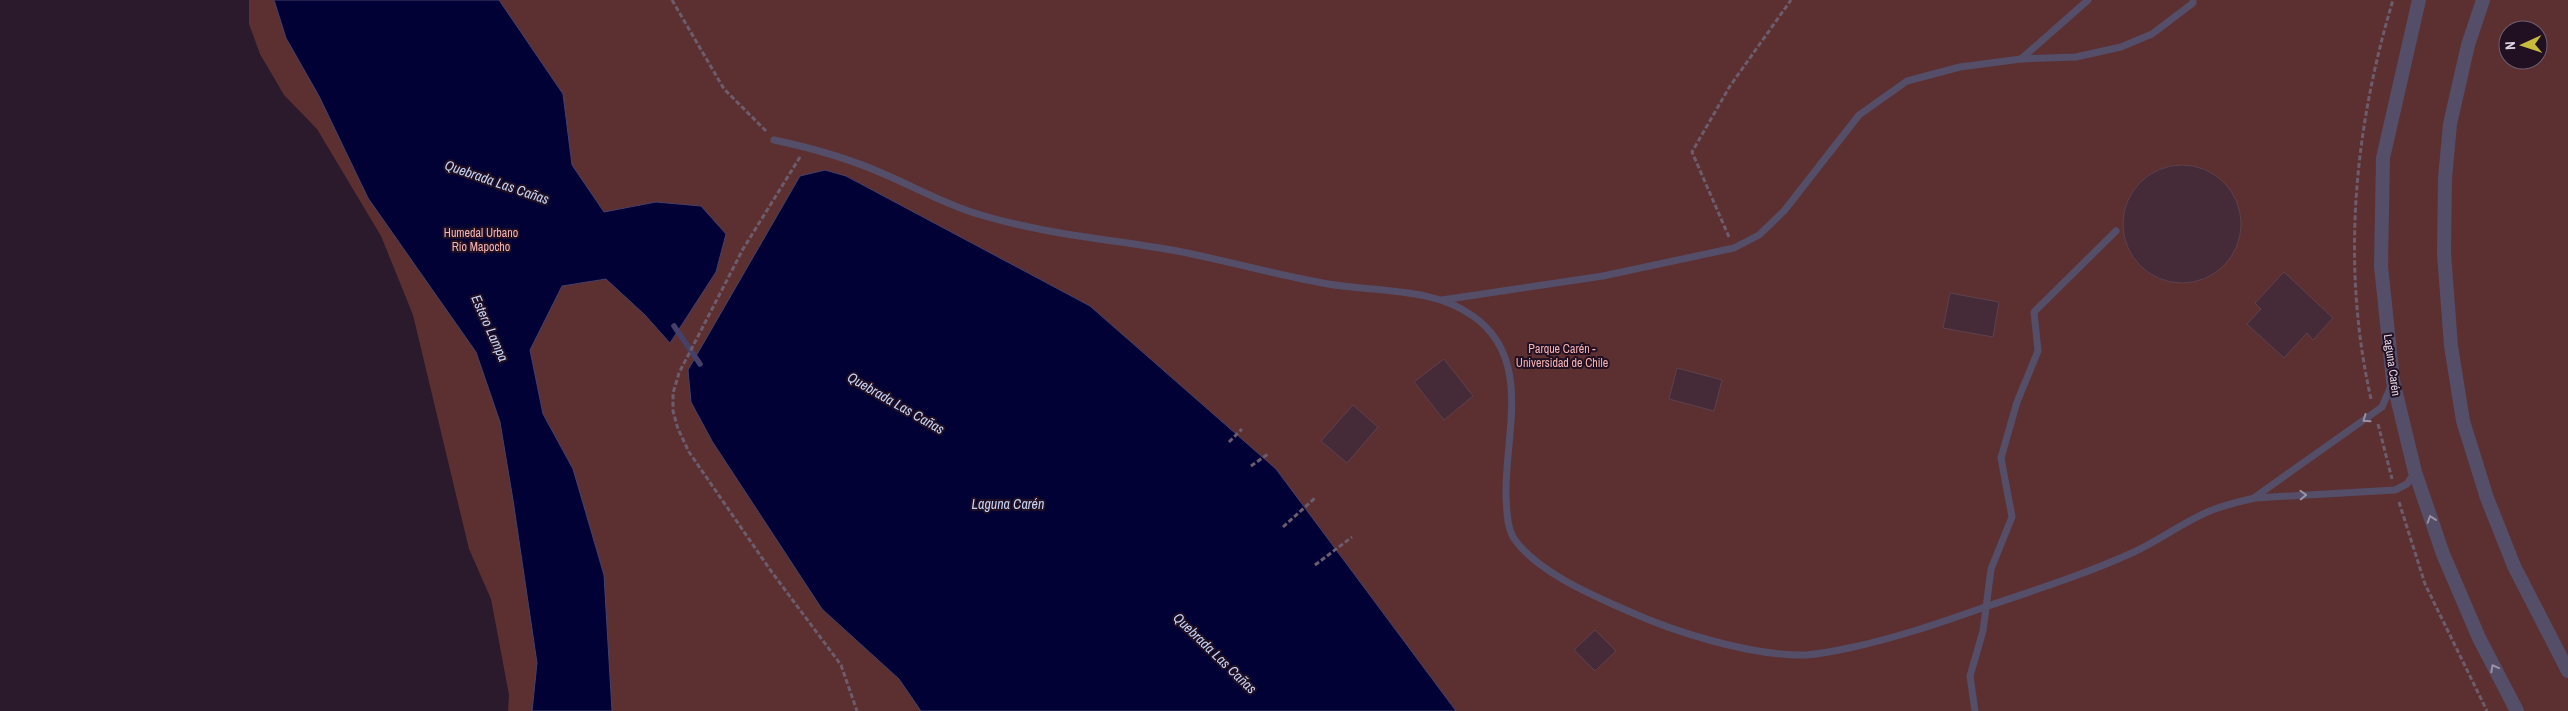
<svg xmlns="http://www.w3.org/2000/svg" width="2568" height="711" font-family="'Archivo Narrow',sans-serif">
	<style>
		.green { fill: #5c3031; fill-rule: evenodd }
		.water { fill: #020135; stroke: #454069 }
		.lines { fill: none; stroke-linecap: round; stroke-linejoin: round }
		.stream { stroke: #454069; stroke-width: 5.5 }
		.building { fill: #452b37; stroke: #5d414d }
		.path { stroke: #6c5c6d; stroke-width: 3; stroke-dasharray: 5 2.5; stroke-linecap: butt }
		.lane { stroke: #544e69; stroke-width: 7 }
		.street { stroke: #544e69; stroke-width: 14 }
		.oneway { stroke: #9a91a5 }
		.labels { text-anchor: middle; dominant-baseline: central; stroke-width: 4; stroke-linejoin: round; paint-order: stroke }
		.park-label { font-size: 12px; fill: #f4b2b1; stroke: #211022 }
		.street-label { font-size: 12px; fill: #e0d4e1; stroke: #211022 }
		.water-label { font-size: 14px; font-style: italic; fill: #c5d4f7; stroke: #211022 }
	</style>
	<rect width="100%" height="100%" fill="#2b192c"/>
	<path class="green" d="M249 0H2568V711H508L509 695 491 599 469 549 413 315 381 236 317 129 284 95 260 54 249 24ZM2508 30H2538V60H2508Z"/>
	<g class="water">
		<path d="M274 0H499L563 94 572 165 604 212 656 202 701 206 726 234 716 272 670 343 645 315 606 279 562 286 530 350 543 414 573 469 604 575 612 711H532L537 663 513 500 500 422 476 352 368 198 319 96 286 38Z"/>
		<path d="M825 170 846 176 1090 306 1276 469 1456 711H921L899 679 822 609 712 441 691 402 688 370 800 176Z"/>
	</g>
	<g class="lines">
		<path class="stream" d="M674 326 700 364"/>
	</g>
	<g class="building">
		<circle cx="2182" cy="224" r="59"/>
		<path d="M2284 272 2333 318 2313 340 2307 333 2284 358 2247 324 2261 309 2255 303Z"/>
		<path d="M1950 293 1999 302 1993 337 1943 328Z"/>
		<path d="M1444 359 1473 396 1444 420 1414 382Z"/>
		<path d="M1677 368 1722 380 1714 411 1669 399Z"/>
		<path d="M1353 405 1378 427 1347 463 1321 441Z"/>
		<path d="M1595 630 1616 651 1595 671 1574 650Z"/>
	</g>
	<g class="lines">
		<g class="path">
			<path d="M672 0 724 89 767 132"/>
			<path d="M800 157 743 249 679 373 673 393V411L678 429 689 452 771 571 841 665 857 711"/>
			<path d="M1729 237 1692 152 1730 86 1791 0"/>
			<path d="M2371 399C2341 266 2354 129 2393 0"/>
			<path d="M2378 424 2392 479"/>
			<path d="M1229 442 1242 429"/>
			<path d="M1251 466 1268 454"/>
			<path d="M2399 502 2425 584 2487 711"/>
			<path d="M1283 527 1315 498"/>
			<path d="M1315 565 1352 537"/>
		</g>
		<g class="lane">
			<path d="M2021 59 2088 0"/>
			<path d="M774 140C812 148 848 158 884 174 917 188 946 205 981 215 1044 234 1108 239 1172 250 1225 260 1276 275 1328 284 1376 292 1432 287 1473 316 1534 359 1504 436 1506 498 1507 512 1507 529 1515 540 1538 572 1592 595 1626 610 1676 633 1752 656 1806 655 1820 654 1835 651 1849 648 1896 638 1940 623 1985 607 2035 590 2086 574 2134 552 2161 539 2185 521 2212 510 2226 505 2241 501 2255 498L2395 490 2407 484 2415 472"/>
			<path d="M1442 300 1603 276 1734 248 1759 235 1784 211 1859 115 1907 81 1960 67 2021 59 2076 57 2121 47 2152 34 2193 3V0"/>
			<path d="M2255 497 2382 407 2391 386"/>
			<path d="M1975 711 1970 676 1983 631 1991 569 2012 517 2001 458 2017 402 2038 351 2034 312 2116 231"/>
		</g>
		<g class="street">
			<path d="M2419 0 2383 158 2381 266 2393 381 2415 472 2443 554 2479 638 2517 711"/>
			<path d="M2483 0 2468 45 2450 124 2445 178 2444 254 2451 346 2463 421 2487 498 2514 566 2568 671"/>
		</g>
	</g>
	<defs><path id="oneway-chevron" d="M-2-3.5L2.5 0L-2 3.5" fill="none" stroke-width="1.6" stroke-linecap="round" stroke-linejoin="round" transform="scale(1.25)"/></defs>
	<g class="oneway">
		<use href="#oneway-chevron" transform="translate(2366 419) rotate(145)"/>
		<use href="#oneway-chevron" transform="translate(2303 495) rotate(-2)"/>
		<use href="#oneway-chevron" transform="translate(2431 519) rotate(-109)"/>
		<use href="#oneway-chevron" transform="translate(2494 668) rotate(-118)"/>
	</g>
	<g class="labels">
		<g class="park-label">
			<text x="481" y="233">Humedal Urbano<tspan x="481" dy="14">Río Mapocho</tspan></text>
			<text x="1562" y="349">Parque Carén -<tspan x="1562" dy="14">Universidad de Chile</tspan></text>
		</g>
		<g class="street-label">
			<text transform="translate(2392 365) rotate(82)">Laguna Carén</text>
		</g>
		<g class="water-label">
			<text transform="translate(497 182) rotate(19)">Quebrada Las Cañas</text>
			<text transform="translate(490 328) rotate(66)">Estero Lampa</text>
			<text transform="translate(896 403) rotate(30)">Quebrada Las Cañas</text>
			<text x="1008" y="504">Laguna Carén</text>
			<text transform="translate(1215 653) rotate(44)">Quebrada Las Cañas</text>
		</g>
	</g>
	<g transform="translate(2523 45) rotate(267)"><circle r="24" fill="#211022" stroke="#6d5e6e"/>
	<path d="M0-4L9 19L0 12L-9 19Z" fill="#c8bb3b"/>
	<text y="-8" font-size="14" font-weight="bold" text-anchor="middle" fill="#e0d4e1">N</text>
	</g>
</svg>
